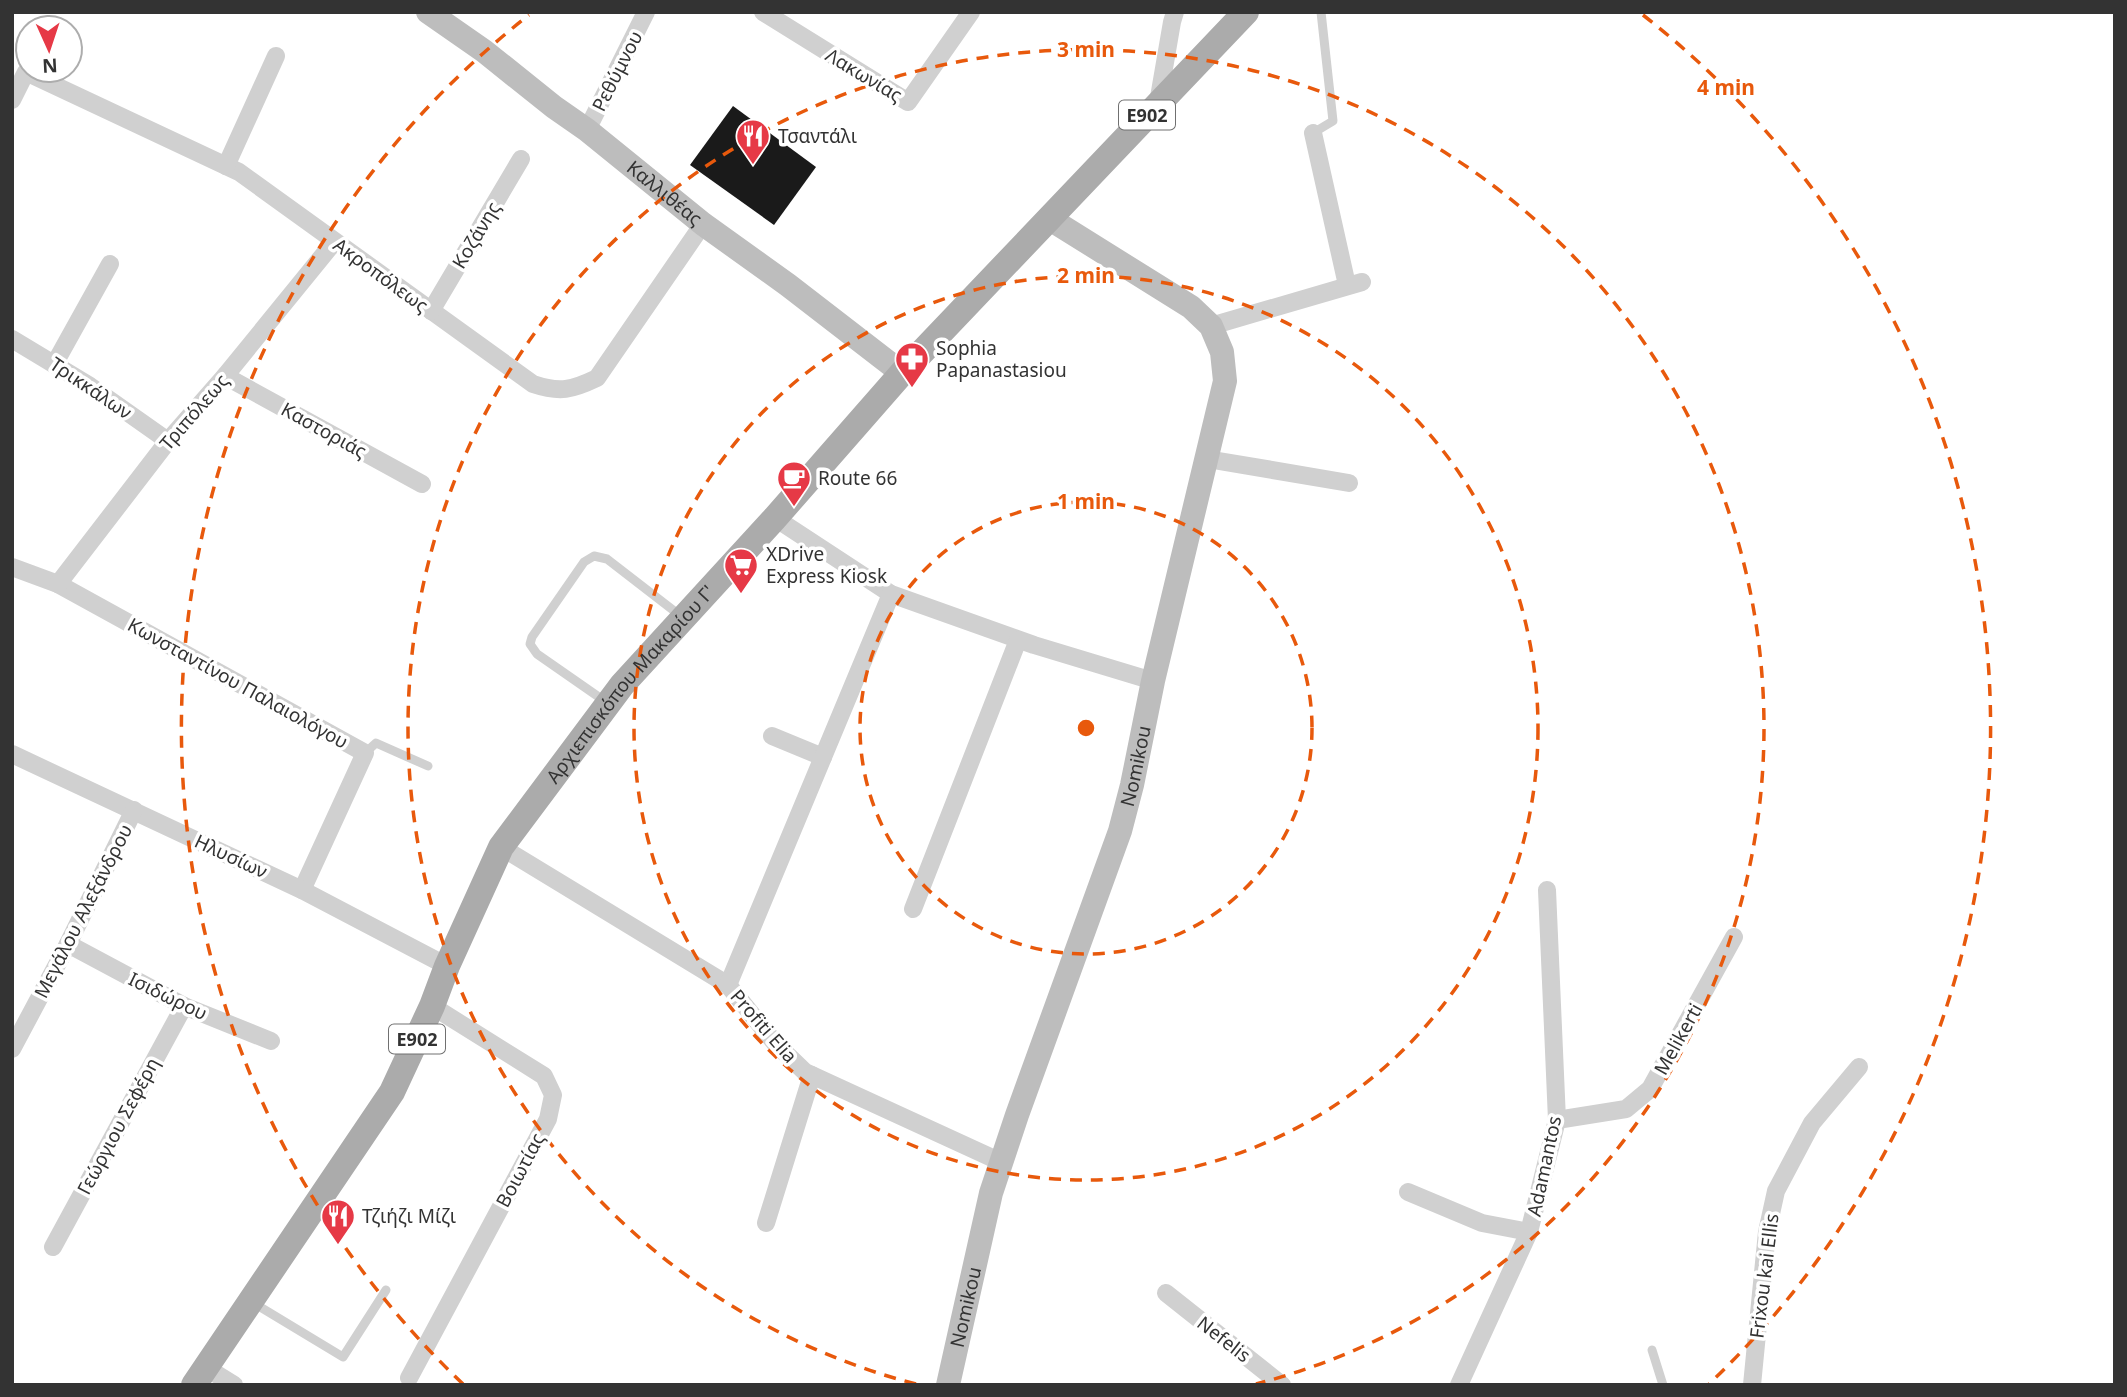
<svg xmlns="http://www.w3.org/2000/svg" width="2127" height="1397" font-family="'Noto Sans',sans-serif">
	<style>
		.building { fill: #1a1a1a }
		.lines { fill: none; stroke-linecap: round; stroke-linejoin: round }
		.lane { stroke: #d0d0d0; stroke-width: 9 }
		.street { stroke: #d0d0d0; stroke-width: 18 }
		.secondary { stroke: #bdbdbd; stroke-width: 24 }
		.primary { stroke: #ababab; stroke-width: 26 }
		.ring { fill: none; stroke: #e8590c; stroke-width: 3.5; stroke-dasharray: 12 9 }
		.labels { text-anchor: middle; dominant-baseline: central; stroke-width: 7; stroke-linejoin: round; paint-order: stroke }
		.shield { fill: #fff; stroke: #707070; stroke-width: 2 }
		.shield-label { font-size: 18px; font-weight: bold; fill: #333 }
		.street-label { font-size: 19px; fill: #333; stroke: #fff }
		.poi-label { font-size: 19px; fill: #333; stroke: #fff; text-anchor: start }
		.centre { fill: #e8590c; stroke: #fff; stroke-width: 3.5 }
		.ring-label { font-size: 21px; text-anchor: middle; font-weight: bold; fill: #e8590c; stroke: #fff; stroke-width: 7; stroke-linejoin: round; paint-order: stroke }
	</style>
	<rect width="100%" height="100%" fill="#fff"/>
	<path class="building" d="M733 106 816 167 774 225 690 165Z"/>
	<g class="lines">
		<g class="lane">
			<path d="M1313 133 1333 121 1321 12"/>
			<path d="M606 702 537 654 530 644 532 637 584 562 594 556 607 559 682 617"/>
			<path d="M365 753 376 743 428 766"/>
			<path d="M252 1302 343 1357 386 1290"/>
			<path d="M1652 1350 1663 1385"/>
		</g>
		<g class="street">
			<path d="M763 12 908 102 971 12"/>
			<path d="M12 100 26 72 239 172 533 384C560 393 572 390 597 378L703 224"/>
			<path d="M1158 103 1172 22 1175 12"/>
			<path d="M587 130 646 12"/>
			<path d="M1313 133 1347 285"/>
			<path d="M226 166 276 56"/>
			<path d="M431 311 521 159"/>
			<path d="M1211 326 1362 282"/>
			<path d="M12 339 90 386 168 441"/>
			<path d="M55 363 110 264"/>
			<path d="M225 376 422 484"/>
			<path d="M1207 459 1349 483"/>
			<path d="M775 518 891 594 1034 645 1153 681"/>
			<path d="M12 567 58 584 365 753 302 890"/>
			<path d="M58 584 168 441 225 376 334 242"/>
			<path d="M772 736 823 757"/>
			<path d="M12 754 302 890 447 966"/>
			<path d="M501 847 728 985 775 1043 805 1072 1001 1162"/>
			<path d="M913 909 1018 640"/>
			<path d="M68 944 184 1006 271 1041"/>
			<path d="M728 985 891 594"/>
			<path d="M12 1049 68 944 134 810"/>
			<path d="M1557 1120 1626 1109 1650 1089 1734 937"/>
			<path d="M1408 1192 1482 1223 1529 1232"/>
			<path d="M766 1223 812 1075"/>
			<path d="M53 1247 184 1006"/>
			<path d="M1166 1293 1282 1385"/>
			<path d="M205 1367 234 1385"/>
			<path d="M409 1378 548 1119 553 1095 544 1076 432 1006"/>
			<path d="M1459 1385 1529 1232 1557 1120 1547 890"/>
			<path d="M1752 1385 1767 1232 1776 1191 1812 1123 1859 1067"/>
		</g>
		<g class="secondary">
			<path id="s1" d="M428 12 484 51 554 107 587 130 703 224 788 285 902 373"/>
			<path id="s2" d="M948 1385 991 1193 1017 1115 1120 831 1132 785 1153 681 1225 381 1222 352 1211 326 1191 307 1050 219"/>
		</g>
		<path class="primary" id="s3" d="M194 1385 392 1092 432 1006 447 966 501 847 622 685 775 518 902 373 1246 12"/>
	</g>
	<g class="ring">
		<circle cx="1086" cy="728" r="226"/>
		<circle cx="1086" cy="728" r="452"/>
		<path d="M916 1384A678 678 0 1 1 1256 1384"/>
		<path d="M463 1384A905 905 0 0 1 529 15M1643 15A905 905 0 0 1 1709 1384"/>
	</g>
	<defs>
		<g id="restaurant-pin" transform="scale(1.75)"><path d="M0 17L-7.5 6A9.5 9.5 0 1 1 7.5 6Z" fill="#e63946" stroke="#fff"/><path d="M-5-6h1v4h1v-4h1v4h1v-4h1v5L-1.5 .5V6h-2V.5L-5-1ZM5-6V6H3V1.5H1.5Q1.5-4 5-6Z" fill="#fff"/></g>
		<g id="pharmacy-pin" transform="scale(1.75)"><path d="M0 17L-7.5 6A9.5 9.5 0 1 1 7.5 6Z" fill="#e63946" stroke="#fff"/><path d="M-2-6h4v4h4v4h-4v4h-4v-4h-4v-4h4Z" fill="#fff"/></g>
		<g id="cafe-pin" transform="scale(1.75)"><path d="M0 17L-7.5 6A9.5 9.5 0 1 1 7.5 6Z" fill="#e63946" stroke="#fff"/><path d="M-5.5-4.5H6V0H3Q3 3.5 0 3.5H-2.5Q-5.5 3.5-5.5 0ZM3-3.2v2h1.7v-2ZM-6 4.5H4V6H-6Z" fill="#fff"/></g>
		<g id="supermarket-pin" transform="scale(1.75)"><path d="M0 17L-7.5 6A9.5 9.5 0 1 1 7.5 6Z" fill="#e63946" stroke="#fff"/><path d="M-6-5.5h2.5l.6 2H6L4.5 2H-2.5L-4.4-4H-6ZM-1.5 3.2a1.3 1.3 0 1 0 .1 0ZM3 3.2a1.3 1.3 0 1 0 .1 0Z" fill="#fff"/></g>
	</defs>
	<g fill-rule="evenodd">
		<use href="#restaurant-pin" x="753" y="136"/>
		<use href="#pharmacy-pin" x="912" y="359"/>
		<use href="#cafe-pin" x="794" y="478"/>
		<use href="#supermarket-pin" x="741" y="565"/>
		<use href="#restaurant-pin" x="338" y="1216"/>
	</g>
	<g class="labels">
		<g class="shield">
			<rect x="1119" y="100.5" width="56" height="29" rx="5"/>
			<rect x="389" y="1024.5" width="56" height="29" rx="5"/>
		</g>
		<g class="shield-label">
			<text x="1147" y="115">E902</text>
			<text x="417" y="1039">E902</text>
		</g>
		<g class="street-label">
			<text transform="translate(617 71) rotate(-63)">Ρεθύμνου</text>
			<text transform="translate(864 75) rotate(31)">Λακωνίας</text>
			<text stroke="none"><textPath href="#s1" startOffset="298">Καλλιθέας</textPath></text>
			<text transform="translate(476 235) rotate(-59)">Κοζάνης</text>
			<text transform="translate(381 275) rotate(36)">Ακροπόλεως</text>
			<text transform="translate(91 388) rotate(34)">Τρικκάλων</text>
			<text transform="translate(194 412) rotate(-49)">Τριπόλεως</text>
			<text transform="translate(324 430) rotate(29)">Καστοριάς</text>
			<text transform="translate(238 683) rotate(29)">Κωνσταντίνου Παλαιολόγου</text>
			<text stroke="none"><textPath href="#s3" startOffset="830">Αρχιεπισκόπου Μακαρίου Γ'</textPath></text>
			<text stroke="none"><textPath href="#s2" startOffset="648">Nomikou</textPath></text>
			<text transform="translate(231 856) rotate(25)">Ηλυσίων</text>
			<text transform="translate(83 911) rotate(-63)">Μεγάλου Αλεξάνδρου</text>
			<text transform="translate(168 996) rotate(26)">Ισιδώρου</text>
			<text transform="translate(764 1026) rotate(49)">Profiti Elia</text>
			<text transform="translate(1678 1039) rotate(-61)">Melikerti</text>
			<text transform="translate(118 1126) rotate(-62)">Γεώργιου Σεφέρη</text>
			<text transform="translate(1544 1166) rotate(-78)">Adamantos</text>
			<text transform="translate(520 1170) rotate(-62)">Βοιωτίας</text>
			<text transform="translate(1764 1276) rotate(-83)">Frixou kai Ellis</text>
			<text stroke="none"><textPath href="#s2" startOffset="80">Nomikou</textPath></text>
			<text transform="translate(1224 1339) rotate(38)">Nefelis</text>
		</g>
		<g class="poi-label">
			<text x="778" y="136">Τσαντάλι</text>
			<text x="936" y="348">Sophia<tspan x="936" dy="22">Papanastasiou</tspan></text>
			<text x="818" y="478">Route 66</text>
			<text x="766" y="554">XDrive<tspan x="766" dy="22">Express Kiosk</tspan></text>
			<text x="362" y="1216">Τζιήζι Μίζι</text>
		</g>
	</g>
	<circle cx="1086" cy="728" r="10" class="centre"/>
	<g class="ring-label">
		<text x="1086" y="57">3 min</text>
		<text x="1726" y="95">4 min</text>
		<text x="1086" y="283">2 min</text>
		<text x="1086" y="509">1 min</text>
	</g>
	<rect width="2127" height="1397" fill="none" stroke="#333333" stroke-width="28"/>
	<g transform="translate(49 49) rotate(177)"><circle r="33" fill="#ffffff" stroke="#adadad" stroke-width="2"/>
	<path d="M0-5L12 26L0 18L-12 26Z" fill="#e63946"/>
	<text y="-10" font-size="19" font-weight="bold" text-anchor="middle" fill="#333333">N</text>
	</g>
</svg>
